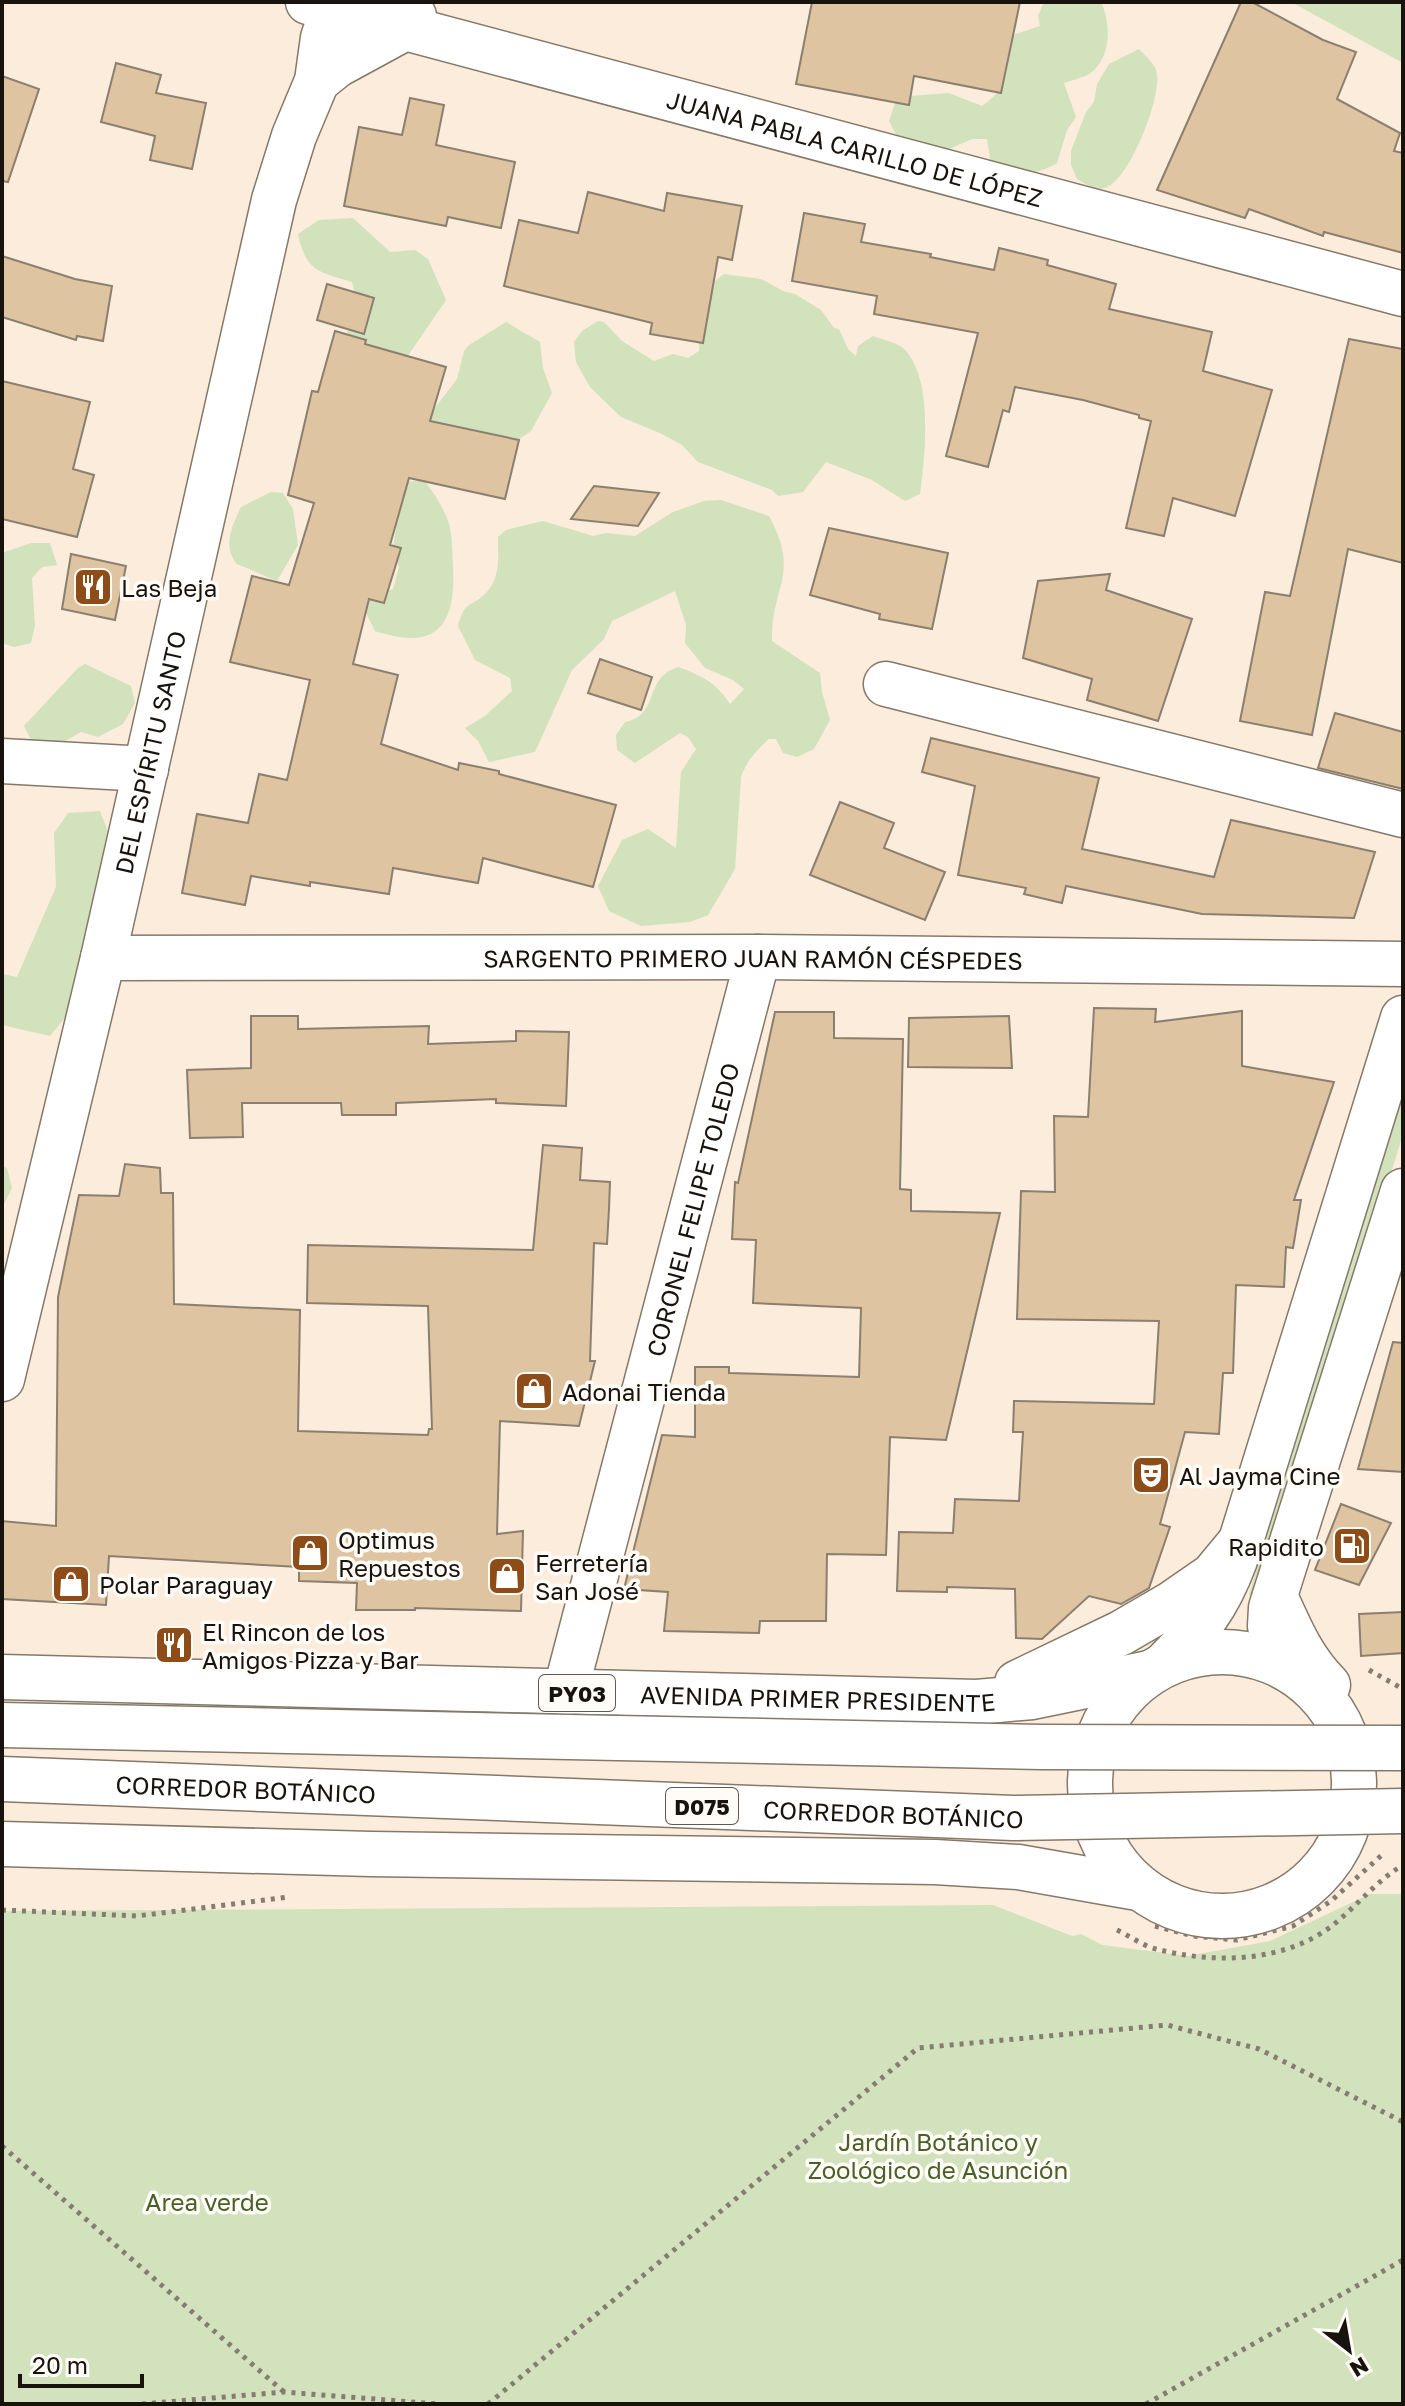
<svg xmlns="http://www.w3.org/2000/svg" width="1405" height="2406" font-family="'Golos Text',sans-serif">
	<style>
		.green { fill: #d1e2bc }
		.building { fill: #dec4a0; stroke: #8b7f6f; stroke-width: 2 }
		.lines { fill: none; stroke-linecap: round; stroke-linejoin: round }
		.minor-casing { stroke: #857969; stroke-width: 47 }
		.major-casing { stroke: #857969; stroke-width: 47 }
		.highway-casing { stroke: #857969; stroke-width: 47 }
		.path { stroke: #867c71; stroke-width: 5; stroke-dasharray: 4 6; stroke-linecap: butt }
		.minor { stroke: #fff; stroke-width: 44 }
		.major { stroke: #fff; stroke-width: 44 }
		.highway { stroke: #fff; stroke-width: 44 }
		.highway-bridge-casing { stroke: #857969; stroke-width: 47; stroke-linecap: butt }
		.highway-bridge { stroke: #fff; stroke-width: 44 }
		.labels { text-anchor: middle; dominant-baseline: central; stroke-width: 7; stroke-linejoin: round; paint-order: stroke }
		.shield { fill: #fffcf8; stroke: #5d5954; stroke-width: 2 }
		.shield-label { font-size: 22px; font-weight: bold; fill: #18130d }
		.street-label { font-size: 24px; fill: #18130d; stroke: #fffcf8 }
		.poi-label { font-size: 24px; fill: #18130d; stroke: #fffcf8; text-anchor: start }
		.park-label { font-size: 24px; fill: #4a6027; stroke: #fffcf8 }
	</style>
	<rect width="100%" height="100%" fill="#fbecdb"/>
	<g class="green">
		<path d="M1044 2H1101C1111 23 1112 59 1089 74 1082 78 1072 80 1064 83L1076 117 1067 130 1057 163C1037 175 1020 175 997 173L990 158 987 139H972L947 150 899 140 889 121 897 97 949 93 982 106C1016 82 1003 71 1010 36L1040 26 1038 16Z"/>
		<path d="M1291 2H1403V63Z"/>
		<path d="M1139 49C1145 56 1156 64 1157 74 1161 98 1130 178 1107 187 1096 192 1086 184 1077 179L1071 165V151L1086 112 1094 102 1097 84 1109 64Z"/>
		<path d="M353 218 390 252 415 250 428 259 446 300 403 363 342 361 351 314 358 305 352 282C318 272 306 271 298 234L319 220Z"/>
		<path d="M724 274 761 279 783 291 795 294 821 310 834 328 839 329 848 349 856 356 858 346 873 336C883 340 901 343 907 352 933 385 925 455 920 494L905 501 872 480 826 462 803 492 778 496 772 490 698 462 682 445 660 433 621 417 590 387 576 362 574 342 582 331 598 321 604 322 622 341 654 361 673 354 688 358 699 351 701 292Z"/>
		<path d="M506 322 540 342 543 368 552 393 531 431 502 451 443 435 428 417 457 379 464 351 469 345Z"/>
		<path d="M424 480C433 492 441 504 447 518 453 533 452 551 453 567 456 627 436 651 375 631L365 611 372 596 393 589 399 567 393 549 396 527 394 509 406 482Z"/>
		<path d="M271 492 283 493 293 509 298 545 277 581 237 564C222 546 232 526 241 507Z"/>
		<path d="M721 500 769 516C801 575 771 585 772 641L820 673 822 692 830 720 814 749 797 757 783 753 776 739H769C756 751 747 760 741 777L735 869 708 915 690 922 641 926 609 911 598 886 622 840 648 829 676 848 681 772 696 749 688 737 680 733 635 763 617 750 616 735 625 722C655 717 647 687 666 673 669 670 674 669 678 667 701 675 717 683 730 704L744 689 733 680 705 668 685 643 686 625 675 591 612 621 604 639 572 670 535 752 489 762 478 741 465 728 485 716 512 691 510 678 475 660 458 626C465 599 470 609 486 593 501 578 498 556 498 537L506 530 543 521 593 536 606 533 635 536 673 512 704 501Z"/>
		<path d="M31 543H50L57 565 42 567 32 578 35 625 31 643 14 647 2 643V553Z"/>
		<path d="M85 664 131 686 135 703 123 724 98 737 81 732 44 753 32 742 24 726 78 668Z"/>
		<path d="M100 811 113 845 68 1014 50 1036 2 1025V974L17 977 56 887 54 833 68 813Z"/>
		<path d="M1403 1094V1134L1260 1598 1252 1600 1249 1594Z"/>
		<path d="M2 1166 7 1168 12 1188 2 1208Z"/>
		<path d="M1370 1894H1403V2404H2V1911L993 1905 1072 1936 1081 1934 1102 1945 1188 1956 1270 1941Z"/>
	</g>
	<g class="building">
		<path d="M812 2H1020L1001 93 914 76 909 105 796 84Z"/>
		<path d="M1241 2H1252L1323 40 1356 52 1337 99 1400 133 1394 151 1403 153V253L1324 232 1323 236 1249 209 1245 218 1157 190Z"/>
		<path d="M116 63 161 75 156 93 206 103 192 169 150 160 155 136 101 122Z"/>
		<path d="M2 76 39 89 8 182 2 181Z"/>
		<path d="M410 98 444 105 436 145 515 162 501 228 448 217 446 226 344 206 359 127 402 135Z"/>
		<path d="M588 192 664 211 667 193 742 206 732 260 718 257 703 343 650 334 652 323 504 286 519 220 578 233Z"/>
		<path d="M804 213 865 224 861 242 931 254 930 257 994 270 999 248 1048 260 1047 265 1116 284 1109 309 1212 332 1203 371 1272 390 1235 516 1173 498 1164 536 1126 528 1151 421 1139 418V415L1083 400 1015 387 1009 412 1003 410 988 467 946 456 978 333 874 314 877 296 792 281Z"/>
		<path d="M2 256 75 279 112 286 103 341 77 336 76 340 2 317Z"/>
		<path d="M327 284 374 298 364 334 317 320Z"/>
		<path d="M335 331 366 340 365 344 446 367 430 421 519 440 505 499 409 478 390 545 401 548 384 603 369 599 353 664 398 675 381 744 458 770 459 763 499 771V774L616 805 593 887 483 858 478 883 393 868 389 894 310 882V886L251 876 245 905 182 893 197 814 248 823 259 774 287 780 310 680 230 662 252 576 289 585 314 503 288 495 312 391 318 392Z"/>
		<path d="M1349 339 1403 349V563L1348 549 1312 735 1240 721 1265 592 1290 596Z"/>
		<path d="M2 381 90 402 73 469 94 475 77 537 2 519Z"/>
		<path d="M594 486 659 493 638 526 571 519Z"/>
		<path d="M829 528 948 553 932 629 879 619 880 614 810 595Z"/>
		<path d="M71 554 126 566 115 620 62 609Z"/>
		<path d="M1110 574 1106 590 1192 619 1158 721 1087 700 1092 679 1023 658 1038 581Z"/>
		<path d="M600 659 652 677 641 710 588 693Z"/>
		<path d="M1335 713 1403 732V789L1318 768Z"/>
		<path d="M931 738 1099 778 1082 849 1214 877 1231 820 1375 852 1354 918 1202 914 1066 886 1062 903 1024 894 1026 888 958 875 975 786 922 772Z"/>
		<path d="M840 802 894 823 884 848 945 872 925 920 810 875Z"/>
		<path d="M1094 1008 1156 1009 1155 1022 1242 1011V1066L1334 1082 1294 1200H1301L1293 1248 1286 1247 1284 1287 1236 1285 1233 1373H1223L1219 1434 1185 1432 1160 1524 1170 1527 1149 1588 1121 1604 1089 1596 1042 1639 1016 1638 1015 1589 947 1587V1592L897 1591 899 1532 953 1533 955 1499 1019 1501 1023 1432H1013L1014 1401 1154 1404 1159 1321 1017 1319 1021 1191 1055 1192 1054 1116 1088 1117Z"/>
		<path d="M775 1012H834V1038L903 1039 900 1189 911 1190V1211L1000 1213 946 1440 890 1437 886 1555 827 1554 826 1621H760L759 1633 664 1631 668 1592 624 1589 662 1435 695 1437V1367H729V1373L859 1377 861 1308 753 1303 756 1240 732 1239 735 1182 738 1183Z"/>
		<path d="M251 1016H298V1029L429 1026 428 1044 516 1041V1031L569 1032 566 1106 496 1103V1099L396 1103V1115H342L341 1103H242L243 1137 190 1138 187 1070 251 1068Z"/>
		<path d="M1009 1016 1012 1068 908 1067 909 1018Z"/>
		<path d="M543 1145 582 1148 580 1180 610 1182 609 1209 607 1244 594 1243 590 1361H595L579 1426 500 1421 497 1534 523 1531 521 1611 415 1608V1610H356L357 1583 299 1581V1567L109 1556 106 1605 2 1599V1521L56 1526 58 1297 79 1195 119 1196 125 1164 160 1168 161 1193H173L174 1304 300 1310 298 1431 428 1435 429 1429H432L428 1306 307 1303 308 1245 533 1250Z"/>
		<path d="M1393 1342 1403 1343V1472L1358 1469Z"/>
		<path d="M1341 1504 1391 1523 1359 1585 1315 1570Z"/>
		<path d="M1403 1612V1653L1361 1656 1359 1614Z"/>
	</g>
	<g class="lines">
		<g class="minor-casing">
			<g id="minor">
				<path id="s1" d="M308 2 1403 294"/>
				<path d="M317 81 337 65 405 28 414 16"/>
				<path d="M886 684 1403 815"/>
				<path d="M2 761 146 769"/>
				<path id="s2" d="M103 958 758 957 1403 964"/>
				<path id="s3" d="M2 1379 103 958 274 200 294 136 317 81 323 38 333 8 338 2"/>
				<path id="s4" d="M565 1693 758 957"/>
			</g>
		</g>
		<g class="major-casing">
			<g id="major">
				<path d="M1272 1635 1270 1626 1271 1608 1403 1191"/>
				<path d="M1164 1665C1198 1631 1218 1606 1235 1560L1403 1018"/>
			</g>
		</g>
		<g class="highway-casing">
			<g id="highway">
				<path d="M1275 1596C1290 1629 1302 1659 1328 1685"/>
				<circle cx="1222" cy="1784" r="132"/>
				<path id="s5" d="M2 1677 977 1702 1032 1697 1149 1673"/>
				<path d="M1017 1683 1121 1633 1171 1604 1213 1575 1242 1540"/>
				<path d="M2 1844 371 1854 935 1862 1018 1867 1138 1888"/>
			</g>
		</g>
		<g class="path">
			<path d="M1369 1670 1403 1689"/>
			<path d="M2 1910 137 1916 288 1897"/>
			<path d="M1155 1926 1193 1936 1237 1940 1293 1926 1331 1901 1384 1853"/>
			<path d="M1117 1930C1130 1936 1143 1946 1156 1949 1214 1964 1284 1963 1333 1925 1357 1906 1376 1881 1403 1865"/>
			<path d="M2 2146 284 2392"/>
			<path d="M142 2404 284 2392 438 2404"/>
			<path d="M488 2404 918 2048 1167 2025 1259 2049 1403 2122"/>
			<path d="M1146 2404 1403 2260"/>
		</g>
		<use href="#minor" class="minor"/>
		<use href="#major" class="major"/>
		<use href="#highway" class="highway"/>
		<g class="highway-bridge-casing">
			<g id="highway-bridge">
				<path d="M2 1725 1043 1747 1403 1748"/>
				<path id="s6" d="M2 1779 1013 1818 1403 1811"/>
			</g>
		</g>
		<use href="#highway-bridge" class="highway-bridge"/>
	</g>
	<defs>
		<g id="restaurant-square" transform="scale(2)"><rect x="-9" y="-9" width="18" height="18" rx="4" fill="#8e4c19" stroke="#fffcf8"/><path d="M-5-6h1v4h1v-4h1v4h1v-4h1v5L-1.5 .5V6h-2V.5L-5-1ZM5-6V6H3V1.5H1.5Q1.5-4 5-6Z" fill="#fff"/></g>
		<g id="shop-square" transform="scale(2)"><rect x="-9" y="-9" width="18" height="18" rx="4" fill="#8e4c19" stroke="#fffcf8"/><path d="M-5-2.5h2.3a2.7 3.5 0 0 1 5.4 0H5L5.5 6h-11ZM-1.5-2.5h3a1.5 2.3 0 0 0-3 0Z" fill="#fff"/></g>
		<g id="theatre-square" transform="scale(2)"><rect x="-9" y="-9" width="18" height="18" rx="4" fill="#8e4c19" stroke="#fffcf8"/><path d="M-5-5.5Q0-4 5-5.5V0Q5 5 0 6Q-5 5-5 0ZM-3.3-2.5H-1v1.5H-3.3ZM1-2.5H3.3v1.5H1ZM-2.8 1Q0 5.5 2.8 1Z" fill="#fff"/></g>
		<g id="fuel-square" transform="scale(2)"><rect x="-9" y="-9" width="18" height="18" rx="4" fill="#8e4c19" stroke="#fffcf8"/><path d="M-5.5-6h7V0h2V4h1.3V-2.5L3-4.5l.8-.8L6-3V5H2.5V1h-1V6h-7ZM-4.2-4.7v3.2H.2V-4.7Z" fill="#fff"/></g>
	</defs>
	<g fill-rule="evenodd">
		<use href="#restaurant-square" x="93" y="587"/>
		<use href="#shop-square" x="534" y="1391"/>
		<use href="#theatre-square" x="1151" y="1475"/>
		<use href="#fuel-square" x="1352" y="1546"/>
		<use href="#shop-square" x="310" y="1553"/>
		<use href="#shop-square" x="507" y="1576"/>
		<use href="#shop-square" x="71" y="1584"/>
		<use href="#restaurant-square" x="174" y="1645"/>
	</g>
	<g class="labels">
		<g class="shield">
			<rect x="539" y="1675" width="76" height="36" rx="6"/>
			<rect x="666" y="1788" width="72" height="36" rx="6"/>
		</g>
		<g class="shield-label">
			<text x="577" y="1693">PY03</text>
			<text x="702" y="1806">D075</text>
		</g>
		<g class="street-label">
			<text stroke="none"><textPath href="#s1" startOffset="566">JUANA PABLA CARILLO DE LÓPEZ</textPath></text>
			<text stroke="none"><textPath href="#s3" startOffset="644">DEL ESPÍRITU SANTO</textPath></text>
			<text stroke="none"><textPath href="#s2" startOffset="650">SARGENTO PRIMERO JUAN RAMÓN CÉSPEDES</textPath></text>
			<text stroke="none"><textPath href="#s4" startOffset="500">CORONEL FELIPE TOLEDO</textPath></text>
			<text stroke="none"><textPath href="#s5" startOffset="816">AVENIDA PRIMER PRESIDENTE</textPath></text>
			<text stroke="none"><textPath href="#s6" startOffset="244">CORREDOR BOTÁNICO</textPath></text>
			<text stroke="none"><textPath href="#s6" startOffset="892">CORREDOR BOTÁNICO</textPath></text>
		</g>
		<g class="poi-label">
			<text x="121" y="587">Las Beja</text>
			<text x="562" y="1391">Adonai Tienda</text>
			<text x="1179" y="1475">Al Jayma Cine</text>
			<text x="338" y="1539">Optimus<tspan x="338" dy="28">Repuestos</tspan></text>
			<text x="1324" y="1546" text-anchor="end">Rapidito</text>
			<text x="535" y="1562">Ferretería<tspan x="535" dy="28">San José</tspan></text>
			<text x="99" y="1584">Polar Paraguay</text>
			<text x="202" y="1631">El Rincon de los<tspan x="202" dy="28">Amigos Pizza y Bar</tspan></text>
		</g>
		<g class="park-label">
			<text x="938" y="2141">Jardín Botánico y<tspan x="938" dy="28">Zoológico de Asunción</tspan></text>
			<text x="207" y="2201">Area verde</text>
		</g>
	</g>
	<rect width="1405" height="2406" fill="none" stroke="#18130d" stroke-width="8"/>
	<g transform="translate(1349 2350) rotate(149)" stroke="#fffcf8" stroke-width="6" paint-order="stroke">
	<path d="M0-6L14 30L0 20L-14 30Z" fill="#18130d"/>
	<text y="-12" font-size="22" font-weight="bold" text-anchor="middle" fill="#18130d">N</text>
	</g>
	<path d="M20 2374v12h122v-12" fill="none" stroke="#18130d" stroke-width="4"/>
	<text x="32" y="2374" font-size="24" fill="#18130d" stroke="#fffcf8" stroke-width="6" paint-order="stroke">20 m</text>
</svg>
